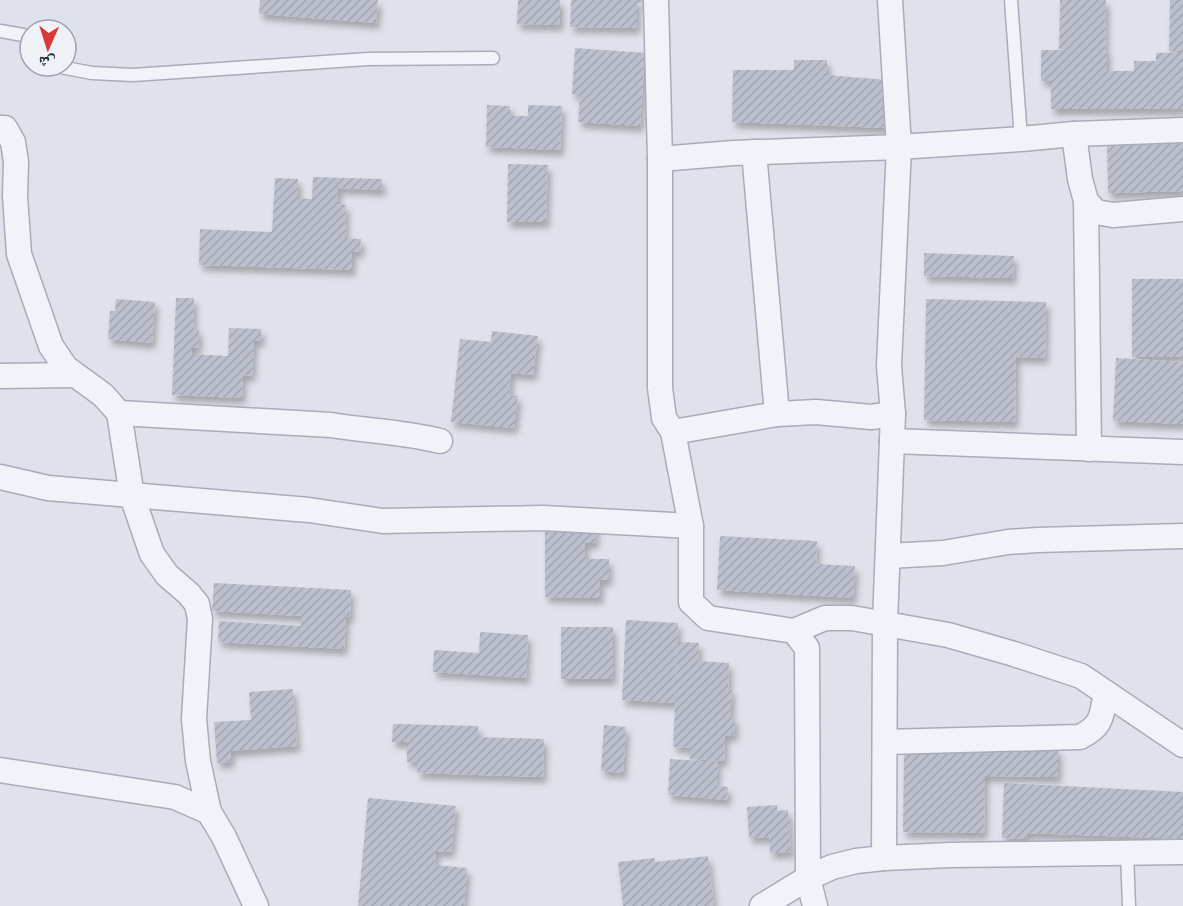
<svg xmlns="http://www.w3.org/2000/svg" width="1183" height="906" font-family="'Public Sans','Noto Naskh Arabic',sans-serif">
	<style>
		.building { fill: url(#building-hatch); filter: url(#shadow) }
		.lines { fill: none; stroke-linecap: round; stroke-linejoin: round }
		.lane-casing { stroke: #a8acb8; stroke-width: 15 }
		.street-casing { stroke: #a8acb8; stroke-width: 27 }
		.lane { stroke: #f2f3f8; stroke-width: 12 }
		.street { stroke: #f2f3f8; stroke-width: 24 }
	</style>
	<defs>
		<pattern id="building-hatch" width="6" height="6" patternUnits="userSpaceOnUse" patternTransform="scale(1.5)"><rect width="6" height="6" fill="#bcc0cd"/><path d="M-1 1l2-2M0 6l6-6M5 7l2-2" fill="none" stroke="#a1a5b1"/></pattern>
		<filter id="shadow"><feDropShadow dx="3.5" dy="6" stdDeviation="3" flood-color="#0004"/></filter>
	</defs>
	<rect width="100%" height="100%" fill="#dfe2ea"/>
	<g class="building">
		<path d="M260 0H378L376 23 259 14Z"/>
		<path d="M518 0H560V25L517 24Z"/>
		<path d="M571 0H648V3H637V28L570 27Z"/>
		<path d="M1060 0H1106L1105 50H1107V71H1134V61H1156V53L1183 52V109H1051V81H1041V50H1068L1059 49Z"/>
		<path d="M1170 0H1183V51H1169Z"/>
		<path d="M575 48 647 53 646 68H644L640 126 578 122 580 95 572 94Z"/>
		<path d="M794 60H827V75L886 80V128L732 122 733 70H794Z"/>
		<path d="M487 105 510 106V116H528V105L562 106 560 150 486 147Z"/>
		<path d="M1183 136V191L1108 193 1107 138Z"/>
		<path d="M508 164 548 165 546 222H507Z"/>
		<path d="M313 177 382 179V190L338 188V204L346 205 345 238 361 239 360 252 352 251V270L199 265 200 229 272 232 275 178 298 179V199H312Z"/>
		<path d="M924 253 1014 256 1013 278 924 276Z"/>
		<rect x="1132" y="279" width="51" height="78"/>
		<path d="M176 298H194L193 329H199L198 348H192V354L228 356 229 328 261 329V341H254L252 376 243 375 242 398 172 395Z"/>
		<path d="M116 299 155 302 152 343 108 339 110 311H115Z"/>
		<path d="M926 299 1046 302 1045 358 1016 357 1015 422 924 420Z"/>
		<path d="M492 331 538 336 533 375 511 373 509 395 518 396 514 428 451 422 460 339 491 342Z"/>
		<path d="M1116 358 1183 362V424L1113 421Z"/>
		<path d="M545 523 596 524 595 543H585V559H609V580H600V598L545 597Z"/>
		<path d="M720 536 817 541 816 564 855 566 853 598 717 590Z"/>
		<path d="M214 583 351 590 350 617 346 616 344 649 218 642 219 621 301 626V616L212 611Z"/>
		<path d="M626 620 678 623 674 703 622 700Z"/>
		<rect x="561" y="627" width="52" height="52"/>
		<path d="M480 632 528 635 526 678 433 672 434 650 479 653Z"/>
		<path d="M678 642 699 643 698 661 729 663 728 690H732L730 718H735L734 736 725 735 724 761 690 759V748L673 747Z"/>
		<path d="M293 689 297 746 230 751 231 762 217 763 214 722 251 720 249 692Z"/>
		<path d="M393 724 478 726V737L544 739 543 777 417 773 418 762H407V742H392Z"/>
		<path d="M604 725 626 727 623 773 601 771Z"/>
		<path d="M904 746 1058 748V777L985 776 984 833 903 832Z"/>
		<path d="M670 759 718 762 716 786 728 787 727 800 668 795Z"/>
		<path d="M1004 783 1183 792V839L1027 833 1026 839 1002 838Z"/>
		<path d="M368 798 456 806 451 852 436 851 435 865 467 868 464 906H358Z"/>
		<path d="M777 805V811L788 810 791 852 770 853 769 837 749 838 747 807Z"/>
		<path d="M708 856 714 906H623L618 862 655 858V862Z"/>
	</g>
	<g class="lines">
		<g class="lane-casing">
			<g id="lane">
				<path d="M1011 0 1021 139"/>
				<path d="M0 31 23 35 30 39"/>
				<path d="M55 66 92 73 133 75 368 59 493 58"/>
				<path d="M1127 853 1129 906"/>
			</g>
		</g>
		<g class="street-casing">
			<g id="street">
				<path d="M656 0 660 159V388L664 418 673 432 691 526V602L708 618 794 631 807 648 808 878 815 906"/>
				<path d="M0 128H5L13 142 16 162 15 196 19 254 51 346 66 368 103 395 119 413 132 496 152 554 167 575 189 594 197 604 200 619 194 719 198 761 209 812"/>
				<path d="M1074 134 1080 179 1086 201 1096 212 1113 215 1183 209"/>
				<path d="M754 152 777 414"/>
				<path d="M660 159 733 153 899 147 1021 139 1074 134 1183 130"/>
				<path d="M1086 201 1089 449"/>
				<path d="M0 376 74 375"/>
				<path d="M119 413 331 425C368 431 404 432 440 441"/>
				<path d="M673 432 777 414 816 412 871 417 893 414"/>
				<path d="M892 441 1183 452"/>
				<path d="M0 477 48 488 309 510 383 521 543 518 691 526"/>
				<path d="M888 556 943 553 1008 542 1037 540 1183 536"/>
				<path d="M794 631 825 618H852L948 635 1014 654 1081 676 1183 745"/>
				<path d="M885 742 1080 737C1103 725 1101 717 1106 693"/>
				<path d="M0 770 175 797 209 812 224 837 256 906"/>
				<path d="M884 858 885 623 893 414 889 366 899 147 890 0"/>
				<path d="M762 906 808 878 832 867 856 861 884 858 950 855 1183 852"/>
			</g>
		</g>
		<use href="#lane" class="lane"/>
		<use href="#street" class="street"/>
	</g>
	<g transform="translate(48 48) rotate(183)"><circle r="28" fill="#eff1f7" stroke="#9fa3af" stroke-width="1.5"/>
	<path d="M0-4.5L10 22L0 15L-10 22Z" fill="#dc3739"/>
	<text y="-9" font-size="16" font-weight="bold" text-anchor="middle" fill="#262d43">ش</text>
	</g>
</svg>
